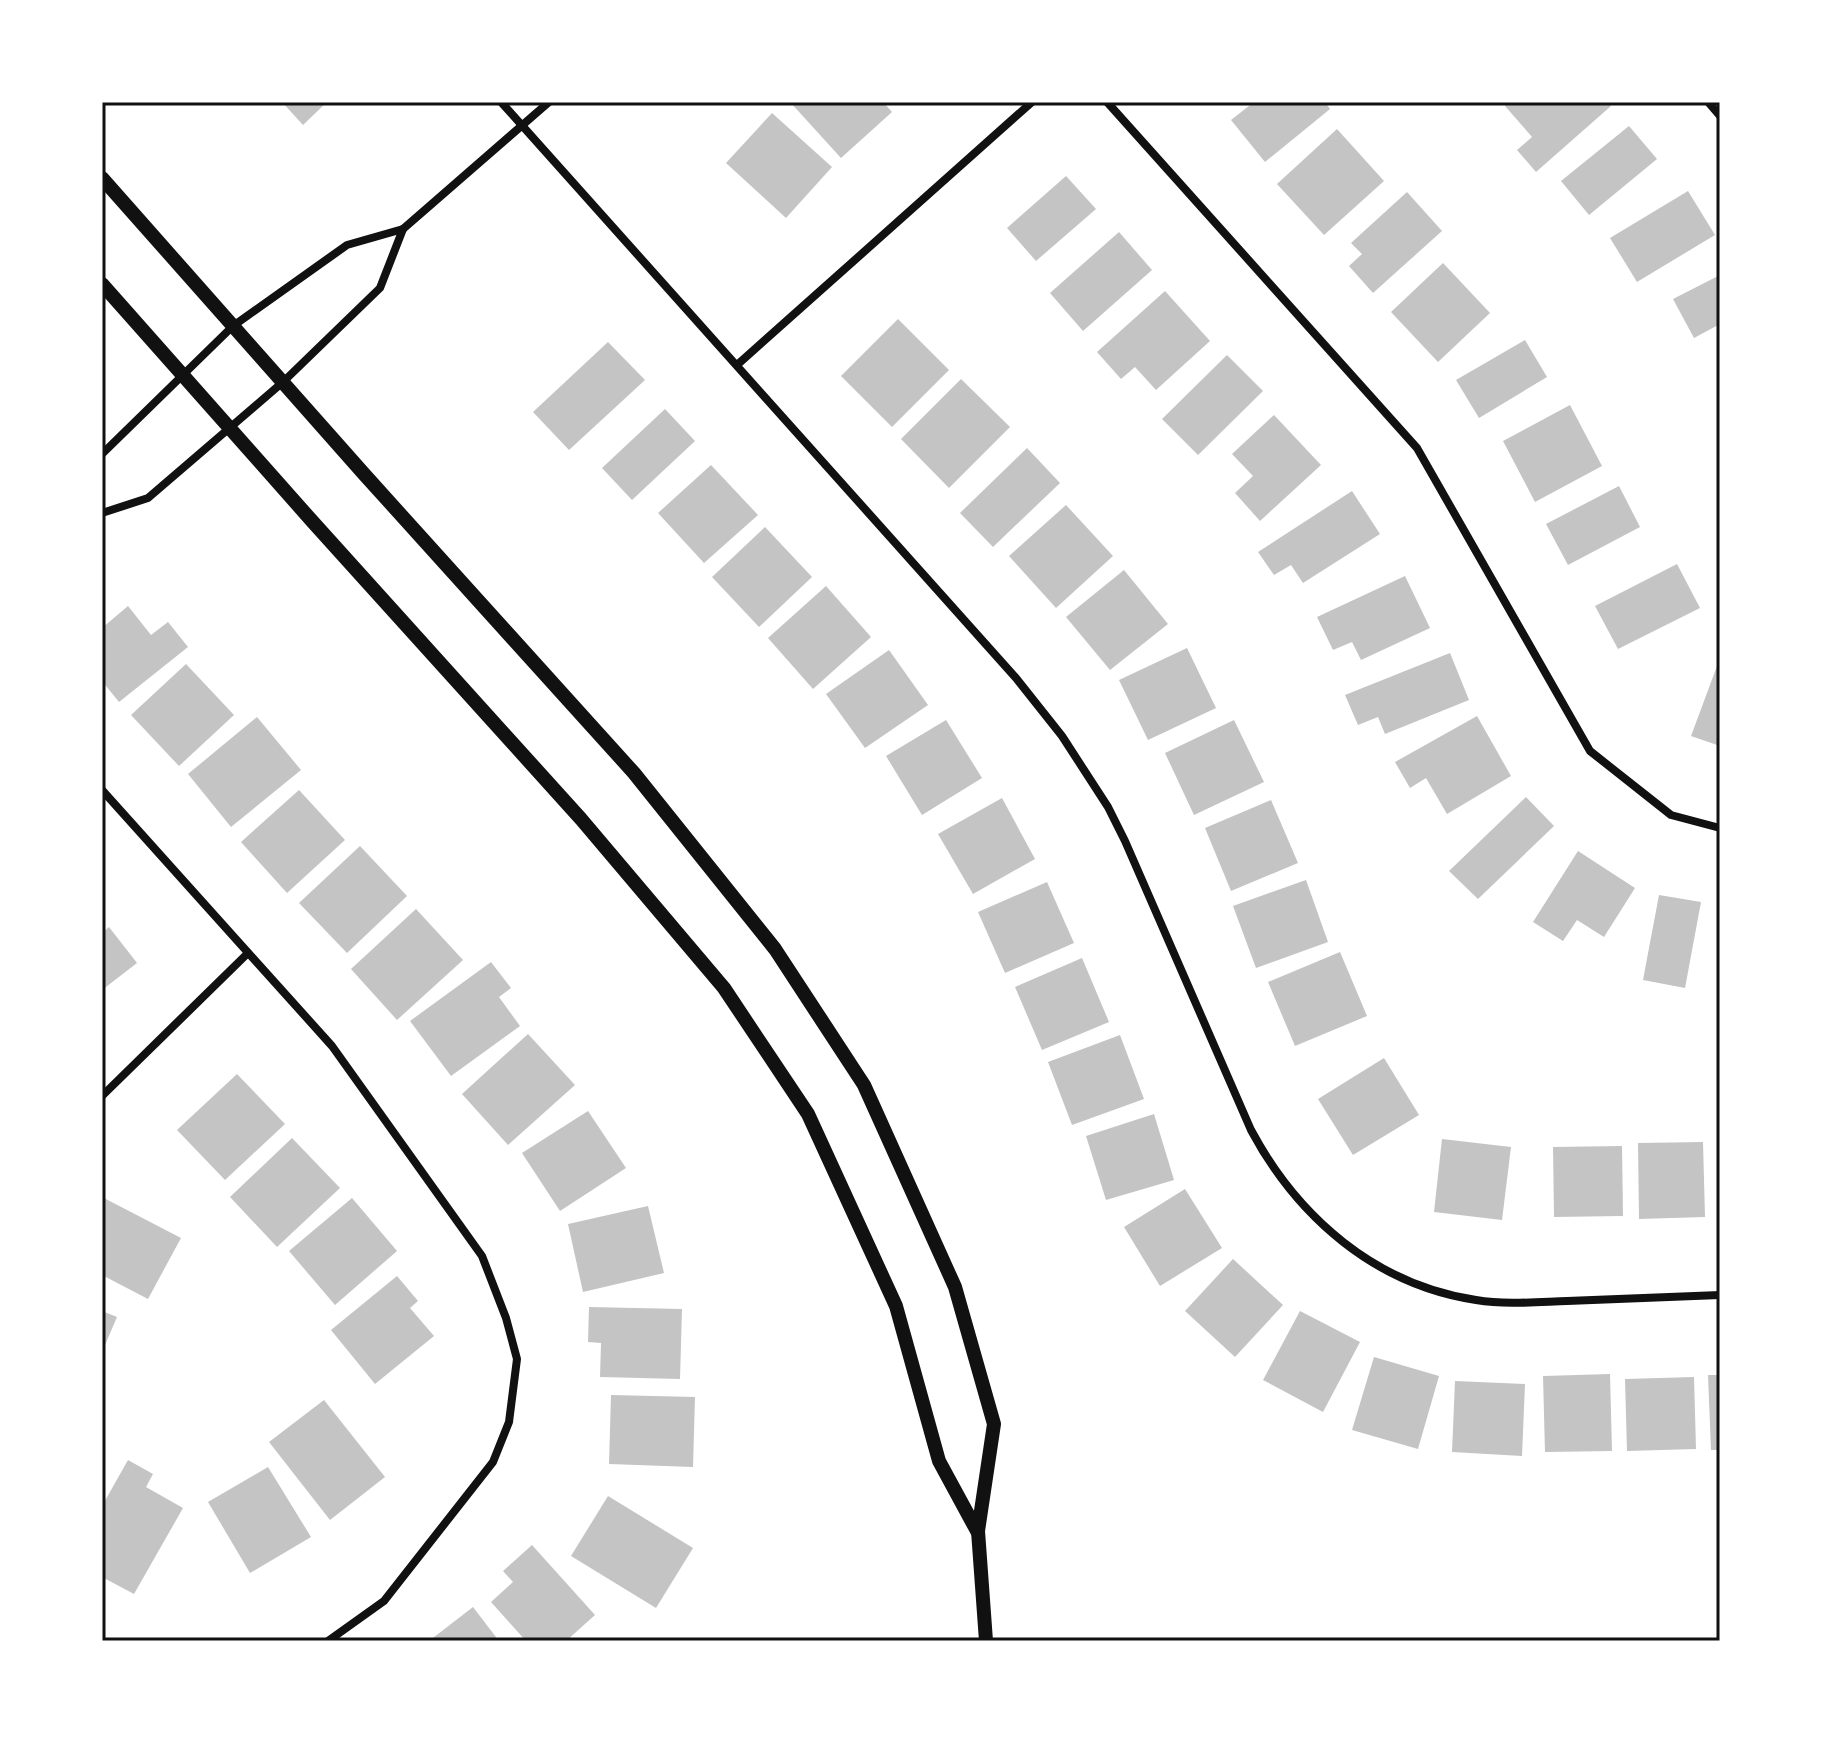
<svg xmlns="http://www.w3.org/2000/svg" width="1822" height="1743" font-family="'Alegreya Sans',sans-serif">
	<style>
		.building { fill: #c4c4c4 }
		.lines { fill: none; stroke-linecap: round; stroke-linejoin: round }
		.minor { stroke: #111; stroke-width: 8 }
		.tertiary { stroke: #111; stroke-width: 14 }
		.neatline { fill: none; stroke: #111; stroke-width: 3 }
	</style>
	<rect width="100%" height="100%" fill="#fff"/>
	<g class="building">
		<path d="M282 102H327L303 125Z"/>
		<path d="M790 102H883L892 112 841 158Z"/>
		<path d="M1254 102H1325L1330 109 1265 162 1231 120Z"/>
		<path d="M1509 102H1607L1611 106 1536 172 1517 150 1532 137 1505 106Z"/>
		<path d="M772 113 832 167 786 218 726 163Z"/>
		<path d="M1629 126 1657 159 1589 215 1561 181Z"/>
		<path d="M1337 129 1384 181 1324 235 1277 184Z"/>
		<path d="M1066 176 1096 209 1036 261 1007 228Z"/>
		<path d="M1688 191 1715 235 1637 282 1610 238Z"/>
		<path d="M1407 192 1442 231 1373 293 1349 266 1362 254 1351 243Z"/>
		<path d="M1119 232 1152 270 1083 331 1050 293Z"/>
		<path d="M1443 263 1490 313 1438 362 1391 312Z"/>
		<path d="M1720 275V324L1694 338 1673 299Z"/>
		<path d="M1165 291 1210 341 1156 390 1135 367 1121 379 1097 352Z"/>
		<path d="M898 319 949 370 892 427 841 376Z"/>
		<path d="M1525 340 1547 377 1479 418 1456 380Z"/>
		<path d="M608 342 645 380 569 450 533 412Z"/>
		<path d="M1227 355 1263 391 1198 455 1162 419Z"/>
		<path d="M961 379 1010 427 949 488 901 439Z"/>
		<path d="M1570 405 1602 466 1535 502 1503 441Z"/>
		<path d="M665 409 695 441 632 500 602 468Z"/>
		<path d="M1274 415 1321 465 1260 521 1235 493 1253 476 1232 454Z"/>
		<path d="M1027 448 1060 483 993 547 960 513Z"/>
		<path d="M711 465 758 515 704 563 658 513Z"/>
		<path d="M1619 486 1640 527 1568 565 1546 524Z"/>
		<path d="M1352 491 1380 534 1303 583 1291 565 1274 575 1258 552Z"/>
		<path d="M1066 505 1113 556 1056 608 1009 556Z"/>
		<path d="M765 527 812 577 759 627 712 577Z"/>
		<path d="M1677 564 1700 608 1618 649 1595 606Z"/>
		<path d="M1124 570 1168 624 1110 670 1066 617Z"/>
		<path d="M1405 576 1430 628 1361 660 1352 642 1333 650 1317 617Z"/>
		<path d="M826 586 871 637 813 689 768 638Z"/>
		<path d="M128 606 151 635 168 622 188 647 119 702 102 681V628Z"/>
		<path d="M1187 648 1216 708 1148 740 1119 680Z"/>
		<path d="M889 650 928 705 865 748 826 694Z"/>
		<path d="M1450 653 1469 700 1385 734 1378 717 1358 725 1345 695Z"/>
		<path d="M1720 658V746L1691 736Z"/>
		<path d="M186 664 234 715 179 766 131 715Z"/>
		<path d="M1477 716 1511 776 1447 814 1426 778 1410 788 1395 762Z"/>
		<path d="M257 717 301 770 231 827 188 774Z"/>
		<path d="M946 720 982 778 922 815 886 756Z"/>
		<path d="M1234 720 1264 782 1194 815 1165 753Z"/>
		<path d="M299 790 345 840 287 893 241 842Z"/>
		<path d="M1526 797 1554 826 1478 899 1449 871Z"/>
		<path d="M1002 798 1035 859 973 894 938 834Z"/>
		<path d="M1271 800 1298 863 1231 891 1205 828Z"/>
		<path d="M360 846 407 896 347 953 299 903Z"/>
		<path d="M1578 851 1635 888 1604 937 1577 920 1563 941 1533 922Z"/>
		<path d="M1306 880 1328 942 1256 968 1233 906Z"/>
		<path d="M1047 882 1074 943 1005 973 978 912Z"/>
		<path d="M1659 895 1701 902 1685 988 1643 980Z"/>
		<path d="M416 909 463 960 397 1020 351 969Z"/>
		<path d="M109 927 137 963 102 990V933Z"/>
		<path d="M1340 952 1367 1016 1295 1046 1268 982Z"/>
		<path d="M1082 958 1109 1022 1042 1050 1015 987Z"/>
		<path d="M491 962 511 988 499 997 520 1026 451 1076 410 1021Z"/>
		<path d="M528 1034 575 1085 508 1145 462 1094Z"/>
		<path d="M1120 1035 1144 1099 1072 1125 1048 1062Z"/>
		<path d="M1384 1058 1419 1115 1353 1155 1318 1099Z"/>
		<path d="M237 1074 285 1124 225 1180 177 1130Z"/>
		<path d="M588 1111 626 1168 560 1211 522 1153Z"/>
		<path d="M1154 1114 1174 1180 1106 1200 1086 1136Z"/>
		<path d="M292 1138 340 1188 277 1247 230 1197Z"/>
		<path d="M1442 1139 1511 1147 1502 1220 1434 1212Z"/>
		<path d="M1703 1142 1705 1217 1639 1219 1638 1143Z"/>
		<path d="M1622 1146 1623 1216 1554 1217 1553 1147Z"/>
		<path d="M1185 1189 1222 1248 1160 1286 1124 1227Z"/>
		<path d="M102 1197 181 1238 148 1299 102 1275Z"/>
		<path d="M352 1198 397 1251 335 1305 289 1251Z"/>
		<path d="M648 1206 664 1273 583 1292 568 1224Z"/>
		<path d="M1233 1259 1283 1305 1235 1357 1185 1311Z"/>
		<path d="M397 1276 418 1301 410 1308 434 1336 375 1384 331 1330Z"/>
		<path d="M589 1307 682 1309 680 1379 600 1377 601 1343 588 1342Z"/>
		<path d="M102 1311 117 1317 102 1352Z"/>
		<path d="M1300 1311 1360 1342 1323 1412 1263 1380Z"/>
		<path d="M1374 1357 1439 1376 1418 1449 1352 1430Z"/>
		<path d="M1610 1374 1612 1451 1545 1452 1543 1376Z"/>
		<path d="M1708 1375H1720V1450H1711Z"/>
		<path d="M1694 1377 1696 1449 1627 1451 1625 1379Z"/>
		<path d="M1455 1381 1525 1384 1522 1456 1452 1452Z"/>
		<path d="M611 1395 695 1397 693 1467 609 1464Z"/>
		<path d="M324 1400 385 1477 330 1520 269 1442Z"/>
		<path d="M128 1460 153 1474 146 1487 183 1508 134 1594 102 1577V1506Z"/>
		<path d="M268 1467 311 1537 250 1573 208 1502Z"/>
		<path d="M608 1496 693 1548 656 1608 571 1556Z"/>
		<path d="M532 1545 595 1615 566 1641H526L491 1602 513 1582 503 1571Z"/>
		<path d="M473 1607 499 1641H429Z"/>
	</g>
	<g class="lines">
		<g class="minor">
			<path d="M501 102 1016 678 1062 736 1108 807 1125 841 1251 1130C1298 1218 1376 1285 1476 1300 1506 1305 1537 1302 1567 1301 1618 1299 1669 1297 1720 1295"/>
			<path d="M1107 102 1417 448 1590 751 1671 815 1720 828"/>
			<path d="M1708 102 1720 116"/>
			<path d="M737 365 1032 102"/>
			<path d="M102 454 233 326 347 245 403 229 549 102"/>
			<path d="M102 513 148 498 283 382 380 288 403 229"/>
			<path d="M102 790 332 1046 482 1256 506 1318 517 1359 509 1422 493 1462 384 1601 328 1641"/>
			<path d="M102 1096 248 953"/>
		</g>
		<g class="tertiary">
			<path d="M102 178 364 474 634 773 775 949 864 1085 955 1287 994 1424 978 1531 986 1641"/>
			<path d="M102 284 312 521 581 819 724 988 808 1114 896 1306 939 1461 977 1531"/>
		</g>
	</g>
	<rect width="1822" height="1743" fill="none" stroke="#ffffff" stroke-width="208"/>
	<rect x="104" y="104" width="1614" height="1535" class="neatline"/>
</svg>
